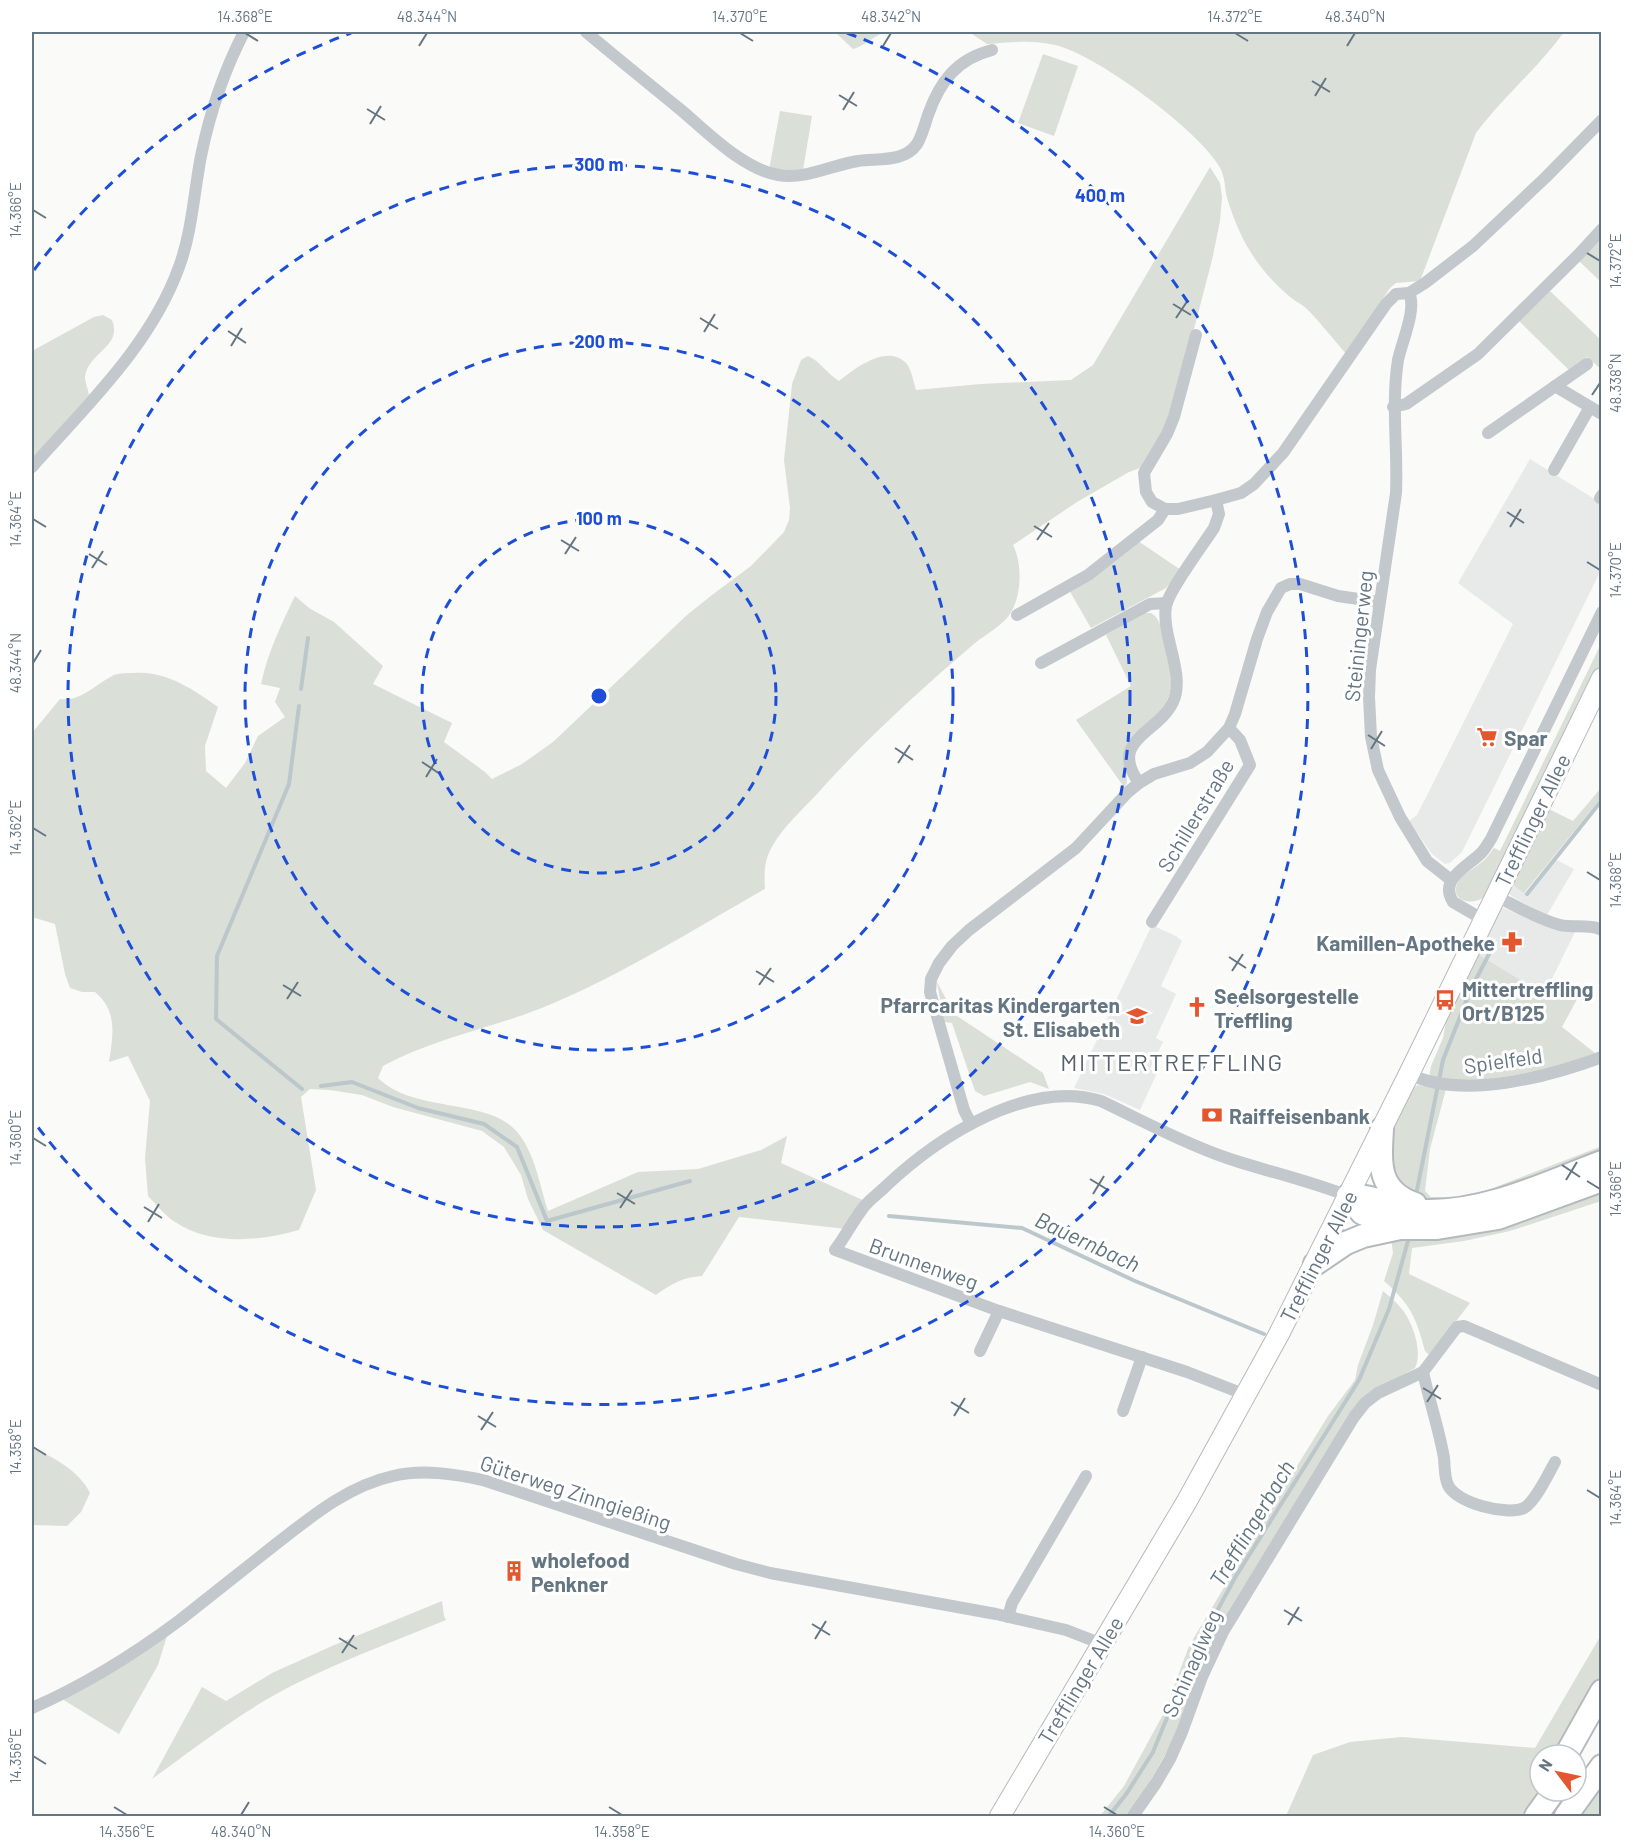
<svg xmlns="http://www.w3.org/2000/svg" width="1633" height="1848" font-family="Barlow,sans-serif">
	<style>
		.built { fill: #e8e9e9 }
		.green { fill: #dadfd7 }
		.lines { fill: none; stroke-linecap: round; stroke-linejoin: round }
		.stream { stroke: #bbc7cb; stroke-width: 4 }
		.primary-casing { stroke: #b5babe; stroke-width: 22 }
		.highway-casing { stroke: #b4b9bd; stroke-width: 26 }
		.street { stroke: #c3c8cc; stroke-width: 12 }
		.primary { stroke: #fff; stroke-width: 20 }
		.highway { stroke: #fff; stroke-width: 22 }
		.ticks { fill: none; stroke: #657683; stroke-width: 2 }
		.ring { fill: none; stroke: #1d4ed8; stroke-width: 3; stroke-dasharray: 10 8 }
		.labels { text-anchor: middle; dominant-baseline: central; stroke-width: 6; stroke-linejoin: round; paint-order: stroke }
		.street-label { font-size: 21px; fill: #657683; stroke: #fff }
		.poi-label { font-size: 21px; font-weight: bold; fill: #657683; stroke: #fff; text-anchor: start }
		.water-label { font-size: 22px; font-style: italic; fill: #60757c; stroke: #fff }
		.quarter-label { font-size: 24px; letter-spacing: 1.5px; fill: #57646e; stroke: #fff }
		.centre { fill: #1d4ed8; stroke: #fff; stroke-width: 3 }
		.ring-label { font-size: 18px; text-anchor: middle; font-weight: bold; fill: #1d4ed8; stroke: #fff; stroke-width: 6; stroke-linejoin: round; paint-order: stroke }
		.neatline { fill: none; stroke: #657683; stroke-width: 2 }
		.ticks-label { font-size: 15px; text-anchor: middle; fill: #657683 }
	</style>
	<rect width="100%" height="100%" fill="#fafaf8"/>
	<g class="built">
		<path d="M1530 459 1601 503V570L1462 852 1450 863 1445 864 1432 854 1409 821 1417 815 1513 624 1458 583Z"/>
		<path d="M1553 858 1574 869 1547 915 1527 905 1510 895 1507 890 1509 882 1525 893Z"/>
		<path d="M1501 907 1528 919 1575 932 1544 995 1478 954Z"/>
		<path d="M1152 925 1176 936 1182 941 1161 986 1176 994 1156 1038 1163 1042 1150 1069 1157 1073 1140 1110 1104 1094 1074 1088Z"/>
	</g>
	<g class="green">
		<path d="M835 32H885C874 36 863 47 853 49Z"/>
		<path d="M964 32H1564C1538 68 1503 97 1476 133L1420 281 1396 283 1390 288 1346 354C1333 339 1321 323 1307 309 1302 304 1294 301 1289 296 1274 283 1260 268 1250 251 1241 237 1233 217 1228 201 1224 189 1226 177 1219 166 1198 130 1096 54 1055 45 1033 40 1010 42 987 44L969 32Z"/>
		<path d="M1043 54 1078 66 1054 136 1018 123Z"/>
		<path d="M780 111 812 116 803 170H769Z"/>
		<path d="M1210 167 1220 183 1222 197 1220 221 1212 260 1171 417 1143 467 1129 472 1077 502 1013 545C1023 564 1022 601 1007 618 998 628 985 635 975 643 919 691 866 739 817 794 802 810 784 826 773 845 764 860 764 873 765 889 694 929 624 974 549 1005 494 1028 435 1038 383 1066L378 1078C415 1114 489 1097 518 1133 535 1154 540 1186 548 1211L638 1172 698 1169 761 1150 787 1136 781 1163 867 1202 846 1229 739 1217 702 1276C683 1277 671 1284 656 1295L543 1230 528 1199 521 1175 504 1147 482 1131 393 1107 362 1095 330 1090 310 1089 301 1097 316 1190 299 1230C261 1241 211 1246 175 1222 165 1216 156 1204 148 1196L145 1158 150 1101 128 1056 109 1062C113 1036 118 1011 95 992H82L70 988 65 974 55 924 32 917V733L60 699C81 702 96 684 114 675 120 673 127 673 133 673 165 670 193 689 218 707L205 746 206 771 226 788 245 763 258 736 285 717 275 702 280 688 261 684C268 652 281 625 295 596L309 608 334 622 383 666 373 684 452 723 444 742 485 772 492 779 522 764 553 742 687 615 712 595 751 566 784 532 789 520 790 508 784 460 792 384 801 360 808 356C820 361 827 374 839 381 854 369 887 343 906 363 912 370 913 381 916 390L981 384 1071 380 1093 365Z"/>
		<path d="M1601 237V282L1579 261Z"/>
		<path d="M1550 291 1600 339 1601 338V369L1587 357 1570 371 1519 321Z"/>
		<path d="M103 315 112 320C123 347 88 352 85 377 85 382 88 389 89 395L32 460V351L94 317Z"/>
		<path d="M1138 541 1181 570 1166 588 1091 628 1069 590Z"/>
		<path d="M1145 613H1151C1162 619 1162 635 1165 646 1172 677 1178 696 1152 719 1144 726 1133 733 1128 742 1120 754 1127 770 1127 783L1124 787 1076 720 1131 686 1106 635Z"/>
		<path d="M1601 644V664L1498 876C1494 884 1489 894 1481 899 1469 905 1451 900 1457 884 1461 874 1474 869 1482 862 1487 858 1490 853 1494 848L1500 851Z"/>
		<path d="M1601 788V798L1524 893 1509 882 1545 807 1573 821Z"/>
		<path d="M1478 954 1553 1000 1567 981 1582 990 1562 1027 1595 1053 1553 1069 1485 1080 1463 1082 1429 1078 1431 1066 1443 1038 1446 1022Z"/>
		<path d="M937 982 954 1014 1043 1073 1049 1089 1030 1082 984 1096 975 1091 952 1023 944 1022Z"/>
		<path d="M1418 1085 1446 1089 1430 1149 1425 1191 1431 1197H1462L1488 1190 1602 1146 1601 1152C1566 1165 1455 1212 1423 1199 1412 1195 1401 1185 1391 1179V1132L1412 1089Z"/>
		<path d="M1601 1186V1201L1510 1231 1464 1241 1412 1248 1409 1274 1470 1303 1432 1353 1428 1354 1425 1351C1416 1317 1411 1305 1384 1281L1393 1253 1391 1238Z"/>
		<path d="M1383 1291C1389 1296 1396 1302 1401 1308 1413 1322 1423 1352 1415 1368L1380 1388 1227 1618 1173 1741 1145 1790 1127 1816H1100L1124 1786 1165 1711 1189 1646 1289 1479 1328 1416 1355 1380 1358 1365 1373 1325Z"/>
		<path d="M32 1448C54 1457 79 1471 90 1493L81 1512 67 1526 32 1525Z"/>
		<path d="M442 1601 444 1616 446 1620C395 1641 343 1660 293 1685 242 1711 197 1746 152 1779L202 1687 226 1701 272 1673 332 1646Z"/>
		<path d="M1601 1635V1675L1556 1755H1540V1791H1576V1773L1601 1789V1816H1286L1313 1755 1350 1742 1402 1737 1535 1748Z"/>
		<path d="M167 1636 158 1665 119 1734 62 1699Z"/>
	</g>
	<g class="lines">
		<g class="stream">
			<path d="M301 689 308 638"/>
			<path d="M299 706 289 784 217 956 216 1019 302 1089"/>
			<path d="M1527 894 1602 800"/>
			<path d="M321 1086 352 1082 418 1108 484 1124 517 1147 547 1221 690 1181"/>
			<path d="M1417 1190 1443 1060 1471 989 1489 954"/>
			<path d="M889 1216 1022 1228 1135 1281 1264 1334"/>
			<path d="M1109 1816 1127 1793 1153 1752 1191 1659 1236 1576 1359 1380 1389 1309 1408 1241"/>
		</g>
		<g class="primary-casing">
			<path id="primary" d="M1000 1816 1187 1501 1279 1334 1409 1074 1602 678"/>
		</g>
		<g class="highway-casing">
			<g id="highway">
				<path d="M1382 1129C1380 1163 1377 1191 1415 1204"/>
				<path d="M1348 1196C1376 1194 1397 1211 1424 1211 1485 1213 1546 1183 1602 1162"/>
				<path d="M1348 1196 1362 1213 1399 1228"/>
				<path d="M1315 1264 1346 1243 1363 1236 1400 1228H1437L1498 1218 1602 1180"/>
				<path d="M1566 1755 1602 1691"/>
				<path d="M1536 1816 1554 1791"/>
				<path d="M1566 1816 1602 1766"/>
			</g>
		</g>
		<g class="street">
			<path d="M586 32C617 58 649 84 681 110 707 132 743 169 778 175 806 180 831 165 858 161 877 158 904 163 917 144 922 136 925 124 928 115 940 81 957 59 992 50"/>
			<path d="M1409 293C1417 309 1402 341 1398 360 1391 405 1398 448 1396 493L1370 670 1369 697 1371 737 1378 770 1400 817 1427 861 1451 880"/>
			<path d="M1196 335 1174 417 1167 434 1144 473 1146 492 1152 502 1165 509H1178L1216 500 1241 493 1254 484 1283 453 1386 304 1396 294 1409 293 1425 283 1473 246 1545 178 1602 120"/>
			<path d="M1555 386 1602 414"/>
			<path d="M1393 407 1406 404 1478 354 1579 254 1602 229"/>
			<path d="M1488 433 1587 364"/>
			<path d="M32 467C86 406 151 345 179 267 192 232 194 192 201 156 210 112 224 71 244 32"/>
			<path d="M1554 470 1590 407"/>
			<path d="M1600 498 1602 495"/>
			<path d="M1017 615 1088 575 1158 520 1165 509"/>
			<path d="M1041 663 1150 604 1167 603"/>
			<path d="M1139 783C1108 739 1158 734 1173 702 1186 674 1161 636 1166 606 1169 590 1203 545 1214 528L1219 514 1216 500"/>
			<path d="M1496 896C1516 906 1537 919 1560 925 1572 928 1592 924 1602 930"/>
			<path d="M1484 920 1453 902C1439 880 1465 868 1479 855 1484 851 1487 845 1491 839L1602 612"/>
			<path d="M1152 922 1250 765 1240 740 1229 728"/>
			<path d="M1409 1074C1463 1100 1548 1077 1602 1057"/>
			<path d="M971 1124 964 1110 930 992 931 979 939 963 952 946 969 930 1076 848 1128 792 1139 783 1154 774 1190 763 1207 752 1229 728 1235 714 1257 639 1267 612 1281 588 1290 584H1300L1338 596 1379 602"/>
			<path d="M980 1351 999 1311"/>
			<path d="M1423 1372 1457 1327 1464 1326 1602 1385"/>
			<path d="M1246 1395 1187 1372 999 1311 835 1250C845 1237 853 1221 863 1208 869 1200 879 1193 886 1186 938 1137 1027 1079 1101 1101 1143 1121 1186 1144 1230 1159 1270 1172 1310 1181 1348 1196"/>
			<path d="M1123 1411 1142 1357"/>
			<path d="M1008 1617 1012 1603 1086 1476"/>
			<path d="M32 1708C85 1685 133 1655 180 1620 212 1595 244 1569 276 1544 312 1516 348 1486 393 1476 423 1469 454 1474 483 1480L736 1564 770 1573 996 1614 1066 1630 1102 1644"/>
			<path d="M1133 1816 1156 1783 1170 1759 1182 1732 1202 1677 1223 1632 1354 1417 1365 1403 1378 1393 1423 1372C1429 1400 1439 1429 1444 1458 1445 1467 1444 1476 1448 1485 1456 1503 1507 1516 1524 1508 1535 1502 1549 1473 1555 1462"/>
		</g>
		<use href="#primary" class="primary"/>
		<use href="#highway" class="highway"/>
	</g>
	<path class="ticks" d="M245 33 258 41M740 33 753 41M1235 33 1248 41M419 46 427 33M883 46 891 33M1347 46 1355 33M1312 81 1330 92M839 95 857 106M1315 96 1326 78M367 109 385 120M843 110 854 92M370 124 381 106M33 210 46 218M1587 253 1600 261M1173 304 1191 315M700 318 718 329M1176 318 1188 300M228 331 246 343M704 332 715 314M231 346 242 328M1592 395 1600 383M1507 512 1524 523M33 519 46 527M1034 526 1052 537M1510 527 1521 509M561 540 579 551M1037 540 1049 523M89 554 107 565M565 554 576 537M1587 562 1600 570M92 568 103 551M33 663 41 650M1368 735 1385 746M895 748 913 760M1371 749 1382 731M422 762 440 774M898 763 910 745M426 777 437 759M33 828 46 836M1587 872 1600 880M1229 957 1246 968M756 971 774 982M1232 971 1243 954M283 985 301 996M759 985 771 968M287 999 298 982M33 1138 46 1146M1562 1165 1580 1177M1090 1179 1108 1190M1566 1180 1577 1162M1587 1181 1600 1189M617 1193 635 1204M1093 1194 1104 1176M144 1207 162 1218M620 1208 632 1190M148 1222 159 1204M1423 1388 1441 1399M951 1402 969 1413M1427 1402 1438 1385M478 1416 496 1427M954 1416 965 1398M481 1430 493 1412M33 1447 46 1455M1587 1490 1600 1498M1284 1610 1302 1621M812 1624 830 1635M1288 1625 1299 1607M339 1638 357 1649M815 1639 826 1621M342 1653 354 1635M33 1756 46 1764M114 1807 127 1815M609 1807 622 1815M1104 1807 1117 1815M241 1815 249 1802"/>
	<g class="ring">
		<circle cx="599" cy="696" r="177"/>
		<circle cx="599" cy="696" r="354"/>
		<circle cx="599" cy="696" r="531"/>
		<path d="M34 270A708 708 0 0 1 351 33M847 33A708 708 0 1 1 34 1122"/>
	</g>
	<defs>
		<g id="supermarket-bare" transform="scale(1.62)"><path d="M-6-5.5h2.5l.6 2H6L4.5 2H-2.5L-4.4-4H-6ZM-1.5 3.2a1.3 1.3 0 1 0 .1 0ZM3 3.2a1.3 1.3 0 1 0 .1 0Z" fill="#e4572e" stroke="#fff" stroke-width="2.5" paint-order="stroke"/></g>
		<g id="pharmacy-bare" transform="scale(1.62)"><path d="M-2-6h4v4h4v4h-4v4h-4v-4h-4v-4h4Z" fill="#e4572e" stroke="#fff" stroke-width="2.5" paint-order="stroke"/></g>
		<g id="bus-bare" transform="scale(1.62)"><path d="M-5-6H5V4H4V6H2V4H-2V6H-4V4H-5ZM-3.5-4V0h7V-4ZM-3.5 1.2v1.5H-2V1.2ZM2 1.2v1.5H3.5V1.2Z" fill="#e4572e" stroke="#fff" stroke-width="2.5" paint-order="stroke"/></g>
		<g id="church-bare" transform="scale(1.62)"><path d="M-1.2-6h2.4v3.5h3.3v2.4h-3.3V6h-2.4V-.1h-3.3v-2.4h3.3Z" fill="#e4572e" stroke="#fff" stroke-width="2.5" paint-order="stroke"/></g>
		<g id="school-bare" transform="scale(1.62)"><path d="M0-5L7-2L0 1L-7-2ZM-4 1L0 2.5L4 1V4Q0 6-4 4Z" fill="#e4572e" stroke="#fff" stroke-width="2.5" paint-order="stroke"/></g>
		<g id="bank-bare" transform="scale(1.62)"><path d="M-6-4H6V4H-6ZM0-2.3a2.3 2.3 0 1 0 0 4.6a2.3 2.3 0 1 0 0-4.6Z" fill="#e4572e" stroke="#fff" stroke-width="2.5" paint-order="stroke"/></g>
		<g id="building-bare" transform="scale(1.62)"><path d="M-4-6H4V6H1V3H-1V6H-4ZM-2.5-4.3h1.7v1.8h-1.7ZM.8-4.3h1.7v1.8H.8ZM-2.5-1h1.7V.8h-1.7ZM.8-1h1.7V.8H.8Z" fill="#e4572e" stroke="#fff" stroke-width="2.5" paint-order="stroke"/></g>
	</defs>
	<g fill-rule="evenodd">
		<use href="#supermarket-bare" x="1487" y="737"/>
		<use href="#pharmacy-bare" x="1512" y="942"/>
		<use href="#bus-bare" x="1445" y="1000"/>
		<use href="#church-bare" x="1197" y="1007"/>
		<use href="#school-bare" x="1137" y="1016"/>
		<use href="#bank-bare" x="1212" y="1115"/>
		<use href="#building-bare" x="514" y="1571"/>
	</g>
	<g class="labels">
		<g class="street-label">
			<text transform="translate(1358 636) rotate(-84)">Steiningerweg</text>
			<text transform="translate(1195 815) rotate(-59)">Schillerstraße</text>
			<text transform="translate(1532 820) rotate(-64)">Trefflinger Allee</text>
			<text transform="translate(1503 1060) rotate(-8)">Spielfeld</text>
			<text transform="translate(1318 1256) rotate(-63)">Trefflinger Allee</text>
			<text transform="translate(924 1263) rotate(20)">Brunnenweg</text>
			<text transform="translate(576 1492) rotate(18)">Güterweg Zinngießing</text>
			<text transform="translate(1191 1663) rotate(-66)">Schinaglweg</text>
			<text transform="translate(1080 1680) rotate(-59)">Trefflinger Allee</text>
		</g>
		<g class="poi-label">
			<text x="1504" y="737">Spar</text>
			<text x="1495" y="942" text-anchor="end">Kamillen-Apotheke</text>
			<text x="1462" y="988">Mittertreffling<tspan x="1462" dy="24">Ort/B125</tspan></text>
			<text x="1214" y="995">Seelsorgestelle<tspan x="1214" dy="24">Treffling</tspan></text>
			<text x="1120" y="1004" text-anchor="end">Pfarrcaritas Kindergarten<tspan x="1120" dy="24">St. Elisabeth</tspan></text>
			<text x="1229" y="1115">Raiffeisenbank</text>
			<text x="531" y="1559">wholefood<tspan x="531" dy="24">Penkner</tspan></text>
		</g>
		<g class="water-label">
			<text transform="translate(1088 1241) rotate(25)">Bauernbach</text>
			<text transform="translate(1251 1523) rotate(-59)">Trefflingerbach</text>
		</g>
		<g class="quarter-label">
			<text x="1172" y="1061">MITTERTREFFLING</text>
		</g>
	</g>
	<circle cx="599" cy="696" r="9" class="centre"/>
	<g class="ring-label">
		<text x="599" y="171">300 m</text>
		<text x="1100" y="202">400 m</text>
		<text x="599" y="348">200 m</text>
		<text x="599" y="525">100 m</text>
	</g>
	<rect width="1633" height="1848" fill="none" stroke="#ffffff" stroke-width="66"/>
	<g transform="translate(1558 1773) rotate(302)"><circle r="28" fill="#ffffff" stroke="#c1c8cd" stroke-width="1.5"/>
	<path d="M0-4.5L10 22L0 15L-10 22Z" fill="#e4572e"/>
	<text y="-9" font-size="16" font-weight="bold" text-anchor="middle" fill="#657683">N</text>
	</g>
	<rect x="33" y="33" width="1567" height="1782" class="neatline"/>
	<g class="ticks-label">
		<text x="245" y="22">14.368°E</text>
		<text x="427" y="22">48.344°N</text>
		<text x="740" y="22">14.370°E</text>
		<text x="891" y="22">48.342°N</text>
		<text x="1235" y="22">14.372°E</text>
		<text x="1355" y="22">48.340°N</text>
		<text transform="translate(16 210) rotate(-90)" y="5">14.366°E</text>
		<text transform="translate(1616 261) rotate(-90)" y="5">14.372°E</text>
		<text transform="translate(1616 383) rotate(-90)" y="5">48.338°N</text>
		<text transform="translate(16 519) rotate(-90)" y="5">14.364°E</text>
		<text transform="translate(1616 570) rotate(-90)" y="5">14.370°E</text>
		<text transform="translate(16 663) rotate(-90)" y="5">48.344°N</text>
		<text transform="translate(16 828) rotate(-90)" y="5">14.362°E</text>
		<text transform="translate(1616 880) rotate(-90)" y="5">14.368°E</text>
		<text transform="translate(16 1138) rotate(-90)" y="5">14.360°E</text>
		<text transform="translate(1616 1189) rotate(-90)" y="5">14.366°E</text>
		<text transform="translate(16 1447) rotate(-90)" y="5">14.358°E</text>
		<text transform="translate(1616 1498) rotate(-90)" y="5">14.364°E</text>
		<text transform="translate(16 1756) rotate(-90)" y="5">14.356°E</text>
		<text x="127" y="1837">14.356°E</text>
		<text x="241" y="1837">48.340°N</text>
		<text x="622" y="1837">14.358°E</text>
		<text x="1117" y="1837">14.360°E</text>
	</g>
</svg>
